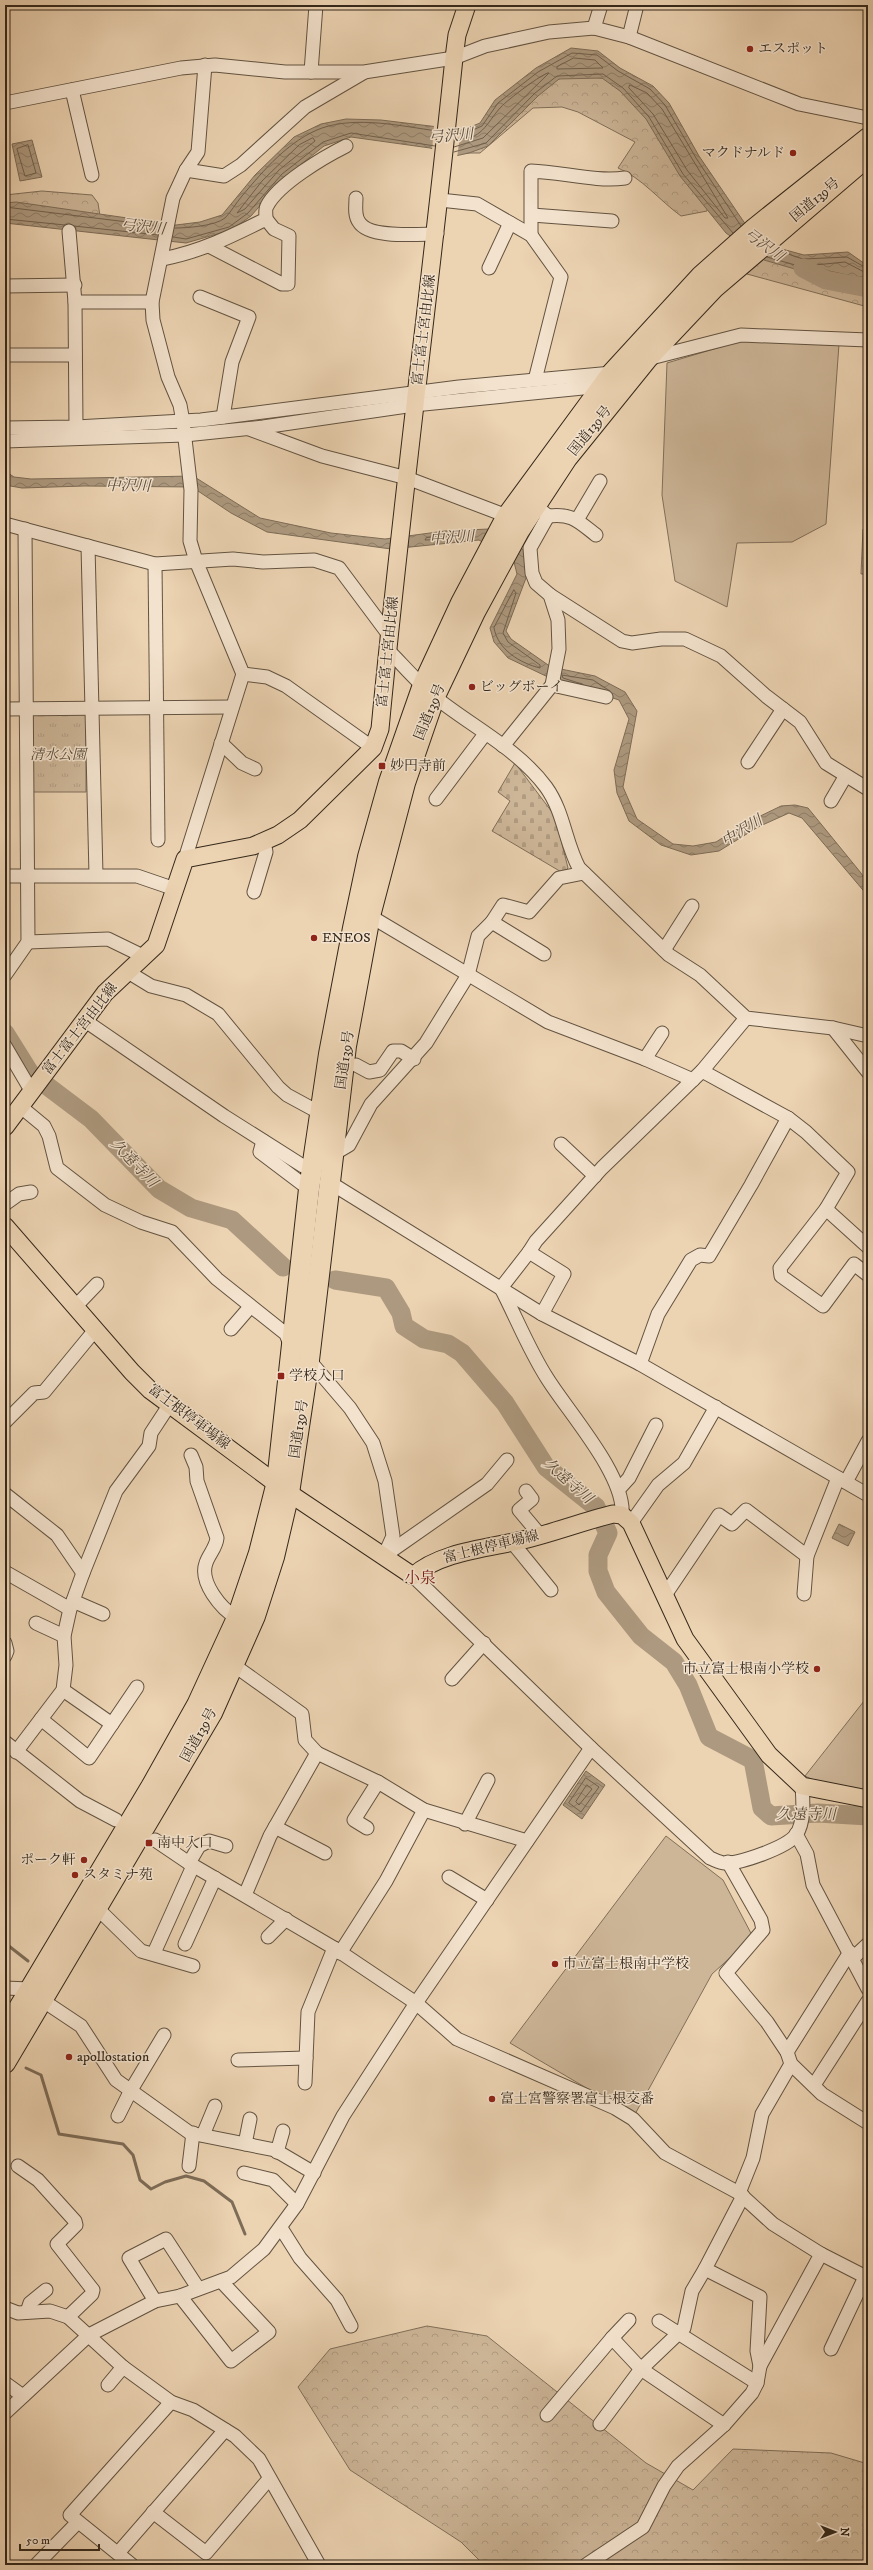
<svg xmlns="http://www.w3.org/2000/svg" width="873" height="2570" font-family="'IM FELL DW Pica','Noto Serif JP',serif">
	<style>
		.grass { fill: url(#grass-dots); stroke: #806f5a }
		.forest { fill: url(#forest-crowns); stroke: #806f5a }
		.cemetery { fill: url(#cemetery-stones); stroke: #806f5a }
		.park { fill: url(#park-tufts); stroke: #806f5a }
		.garden { fill: #cdb698; stroke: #806f5a }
		.water { fill: url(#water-waves); stroke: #7d6c57 }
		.pier { fill: #ecd3b2 }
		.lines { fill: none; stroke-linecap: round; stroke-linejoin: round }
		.shore { stroke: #70604d; stroke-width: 1 }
		.stream { stroke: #7d6c57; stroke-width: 3 }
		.river { stroke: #ad997f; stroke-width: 19 }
		.minor-casing { stroke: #625341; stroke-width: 15 }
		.major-casing { stroke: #34281b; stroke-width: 19 }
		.highway-casing { stroke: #34281b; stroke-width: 22 }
		.minor { stroke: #f3e2cd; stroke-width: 13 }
		.major { stroke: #ecd3b2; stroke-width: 17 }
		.highway { stroke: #ecd3b2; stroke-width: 20 }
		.poi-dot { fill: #8f2418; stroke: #f3e2cd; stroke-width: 1.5 }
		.labels { text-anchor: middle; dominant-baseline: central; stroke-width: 3; stroke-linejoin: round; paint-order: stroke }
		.poi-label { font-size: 14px; fill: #34281b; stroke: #f3e2cd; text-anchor: start }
		.street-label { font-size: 14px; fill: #34281b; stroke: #f3e2cd }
		.park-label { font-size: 14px; font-style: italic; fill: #5a4c3a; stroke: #f3e2cd }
		.water-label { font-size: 15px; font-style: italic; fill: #584a39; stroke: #f3e2cd }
		.quarter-label { font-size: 16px; fill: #7a1f14; stroke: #f3e2cd }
	</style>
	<defs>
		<pattern id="grass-dots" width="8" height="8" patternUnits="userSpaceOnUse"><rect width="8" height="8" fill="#cdb698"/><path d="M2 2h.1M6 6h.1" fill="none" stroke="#b19c82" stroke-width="1.8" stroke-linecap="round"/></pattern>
		<pattern id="forest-crowns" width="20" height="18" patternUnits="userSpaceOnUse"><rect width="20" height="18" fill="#cdb698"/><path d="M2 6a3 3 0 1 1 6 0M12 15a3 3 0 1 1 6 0" fill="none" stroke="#b19c82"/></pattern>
		<pattern id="cemetery-stones" width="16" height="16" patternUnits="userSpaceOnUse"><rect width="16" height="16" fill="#cdb698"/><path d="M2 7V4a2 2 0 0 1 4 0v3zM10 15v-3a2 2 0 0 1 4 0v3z" fill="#b19c82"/></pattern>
		<pattern id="park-tufts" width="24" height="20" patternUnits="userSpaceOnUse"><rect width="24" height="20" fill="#cdb698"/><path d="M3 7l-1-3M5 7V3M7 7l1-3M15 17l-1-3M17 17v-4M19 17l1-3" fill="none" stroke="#b19c82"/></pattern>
		<pattern id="water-waves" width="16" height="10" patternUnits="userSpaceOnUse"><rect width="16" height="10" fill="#ad997f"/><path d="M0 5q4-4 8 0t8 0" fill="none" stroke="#8e7d67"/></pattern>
	</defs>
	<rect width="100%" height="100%" fill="#ecd3b2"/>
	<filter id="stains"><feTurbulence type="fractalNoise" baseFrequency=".005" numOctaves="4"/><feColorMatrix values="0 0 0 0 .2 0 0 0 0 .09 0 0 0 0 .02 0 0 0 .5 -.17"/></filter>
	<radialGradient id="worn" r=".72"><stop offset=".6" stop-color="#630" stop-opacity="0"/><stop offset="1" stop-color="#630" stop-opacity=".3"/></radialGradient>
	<path class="grass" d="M863 529H868V574H861Z"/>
	<g class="forest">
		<path d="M570 74 607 79 637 106 709 193 707 211 681 216C659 200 642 178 618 168L635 142 578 112 562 107 533 108 480 153H464L544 86Z"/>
		<path d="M42 191 92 195 98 203 100 216 5 212V195Z"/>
		<path d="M767 249 854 268 868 261V307L747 274Z"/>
		<path d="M427 2326 487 2336 646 2463 693 2490 733 2449 831 2453 868 2464V2565H484L461 2542 350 2470 298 2387 330 2349Z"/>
	</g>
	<path class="cemetery" d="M515 763 555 816 568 868 563 873 492 831 510 801 498 792Z"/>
	<path class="park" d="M86 713V792H30L32 714Z"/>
	<g class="garden">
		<path d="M757 336 839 344 826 524 792 542 737 543 727 607 675 581 662 495 667 363Z"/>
		<path d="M868 1696V1794L830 1788 805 1776Z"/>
		<path d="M666 1836 723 1880 753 1937 712 1974 634 2116 510 2043Z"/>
	</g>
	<g class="water">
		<path d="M571 48 598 51 620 68 653 86 669 103 699 156 746 225 782 249 804 255 848 252 868 266V295L853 286 764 260 726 233 680 176 646 119 620 91 602 78 559 79 538 96 488 146 469 153 455 156 430 148 351 137 324 146 285 177 251 216 231 230 186 243 5 223V203L16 202 176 225 200 222 222 215 255 175 294 137 321 124 346 119 381 120 463 130 480 123 495 100 536 68Z"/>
		<path d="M32 140 42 177 20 181 12 144Z"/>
		<path d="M5 471 14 477 31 479 193 476 260 518 331 533 385 539 445 531 489 529 527 552 526 578 506 631 511 639 551 667 595 676 625 692 637 711 623 787 637 819 673 844 693 846 716 842 748 822 781 806 795 805 808 808 861 873 868 885V896L802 818 789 813 758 827 719 851 691 855 661 845 629 821 617 793 614 770 629 719 619 700 550 678 508 658 494 642 490 628 517 574 514 562 479 540 391 549 267 532 231 513 192 487 84 486 22 488 5 485Z"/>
		<path d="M839 1524 855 1532 848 1546 832 1538Z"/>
		<path d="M586 1771 605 1785 582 1819 563 1805Z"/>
	</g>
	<path class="pier" d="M434 125 461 128 457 158 432 151Z"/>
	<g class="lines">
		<g class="shore">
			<path d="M574 58 595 60 603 68 557 69V67Z"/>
			<path d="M630 85 647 93 662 109 728 218H725L687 170 653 114 629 88Z"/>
			<path d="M456 133 464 134 482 126 498 103 538 72 572 53 597 55 618 71 650 89 665 105 696 158 741 226"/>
			<path d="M313 138 315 141 279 170 245 209 237 213 262 181 299 145Z"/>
			<path d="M28 145 36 173 25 176 17 149Z"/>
			<path d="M454 147 483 138 549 73C544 72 506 101 501 107 486 123 482 142 455 138"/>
			<path d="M454 152 486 143 535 93 557 76 603 74 623 88 649 117 683 174 733 233"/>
			<path d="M5 207 160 226"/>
			<path d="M5 219 65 225"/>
			<path d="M74 226 158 235"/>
			<path d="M175 228C187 228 215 226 225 218 231 212 236 203 242 196 264 170 289 140 322 128 357 116 401 126 437 131"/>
			<path d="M173 237 186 239 229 227 248 213 282 174 323 142 351 133 435 146"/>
			<path d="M776 250 803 259 847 257 868 269"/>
			<path d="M767 257 855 282 868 291"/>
			<path d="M868 274 845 262 815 265 829 271 856 277 868 285"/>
			<path d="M452 535 454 536 453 539 425 540 426 538Z"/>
			<path d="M514 590 516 593 503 633 508 642 540 665V668C520 663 498 650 494 628Z"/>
			<path d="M582 684 563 678 562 675 593 680 610 691"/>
			<path d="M586 1778 599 1787 581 1812 569 1803Z"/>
			<path d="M587 1785 592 1789 579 1805 576 1802Z"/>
		</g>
		<g class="stream">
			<path d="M5 1943 28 1961"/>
			<path d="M26 2068 41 2075 59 2134 123 2144 133 2155 140 2180 151 2189 165 2182 186 2176 204 2181 232 2202 245 2234"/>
		</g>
		<g class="river">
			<path d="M803 268 826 280 868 288"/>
			<path d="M5 1033 30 1073 91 1119 159 1189 191 1208 232 1220 283 1267"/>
			<path d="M335 1280 386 1288 401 1313 404 1326 424 1339 448 1344 462 1353 505 1403 546 1467 596 1507 608 1533 598 1555V1571L606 1592 641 1636 674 1662 688 1685 709 1737 753 1760 762 1808 771 1816 818 1813 868 1816"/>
		</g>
		<g class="minor-casing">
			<g id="minor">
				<path d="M594 28 601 5"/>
				<path d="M629 37 637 5"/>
				<path d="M311 72 316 5"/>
				<path d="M72 90 92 175"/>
				<path d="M5 103 181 68 215 65 285 72H364L454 58 485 46 549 32 594 28 629 37 799 104 868 118"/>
				<path d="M186 170 224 176 241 165 305 107 363 73"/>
				<path d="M356 198C356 205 354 215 359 222 369 239 419 234 437 234"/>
				<path d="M440 200 477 204 531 235 561 277 535 380"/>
				<path d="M532 215 612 221"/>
				<path d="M69 231 75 302 76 427"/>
				<path d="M531 235V171C562 172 595 182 625 178"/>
				<path d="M209 246 282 284H288L289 236 274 229 266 219"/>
				<path d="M162 259C200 252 232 236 266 219 266 215 265 209 267 206 278 184 324 157 346 146"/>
				<path d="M489 268 510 223"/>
				<path d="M5 286 75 285"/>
				<path d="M200 297 249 317 232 362 223 417"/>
				<path d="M75 302H152"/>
				<path d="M5 355H75"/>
				<path d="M647 359 741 335 868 340"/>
				<path d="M5 428 76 427 201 420 459 387 612 373 613 377"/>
				<path d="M249 429 322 456 407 478 507 516"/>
				<path d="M5 441 185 435 263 427 414 405 603 386 606 389"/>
				<path d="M548 516C572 513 578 521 596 535"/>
				<path d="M577 520 600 481"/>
				<path d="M5 524 155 564 233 559 263 562 314 560 339 568 389 635"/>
				<path d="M88 546 96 875"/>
				<path d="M155 564 158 840"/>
				<path d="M550 595 622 641 632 643 661 639H685L721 656 766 696 800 722 826 763 868 789"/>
				<path d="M388 650C403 665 418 683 435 697 471 726 518 749 546 787 564 812 565 842 579 868L669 955 700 975 746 1018 833 1028 868 1036"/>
				<path d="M243 674 267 677 286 686 373 748"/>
				<path d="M552 685 606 697"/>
				<path d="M5 709 232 707"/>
				<path d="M221 743 242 763 255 769"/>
				<path d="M503 746 552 685 559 649 558 620 550 595 536 583 532 573 530 548 548 516 536 506"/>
				<path d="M748 762 783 709"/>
				<path d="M436 799 485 734"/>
				<path d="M831 801 845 777"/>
				<path d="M185 859 243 674 196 561 190 541 191 490 183 422 180 405 168 377 153 320 152 302 173 198 186 170 198 152 205 65"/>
				<path d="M5 876H137L175 889"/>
				<path d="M254 892 266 852 264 842"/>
				<path d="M370 916 548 1022 645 1059 693 1080"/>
				<path d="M492 922 544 954"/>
				<path d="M28 942 108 939 145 957"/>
				<path d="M664 950 692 906"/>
				<path d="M128 972 151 986 186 995 218 1014 278 1087 287 1095 322 1114"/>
				<path d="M5 975 28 942 25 529"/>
				<path d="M84 1020 224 1116 303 1166"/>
				<path d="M833 1028 868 1072"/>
				<path d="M5 1046 32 1092"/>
				<path d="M645 1059 662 1033"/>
				<path d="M356 1065 369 1072 380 1070 393 1051H401L414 1059"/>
				<path d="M702 1071 788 1118 806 1132 848 1172 826 1209 780 1268 781 1276 823 1306 854 1264 868 1275"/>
				<path d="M21 1107 44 1126 49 1136 57 1168 105 1205 141 1222 172 1232 217 1279 286 1334 291 1347"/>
				<path d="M263 1141 260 1152 309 1189"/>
				<path d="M561 1144 595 1176"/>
				<path d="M332 1155 349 1145 371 1104 426 1043 468 975 478 936 492 922 503 905 529 912 559 878 584 873"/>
				<path d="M329 1182 542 1314 640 1364 868 1495"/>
				<path d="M5 1204 19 1194 31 1192"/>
				<path d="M826 1209 868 1247"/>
				<path d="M529 1252 564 1274 542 1314"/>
				<path d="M75 1307 97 1284"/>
				<path d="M231 1329 250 1307"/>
				<path d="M309 1360 350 1408 373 1443 385 1481 393 1536 384 1556"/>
				<path d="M640 1364 658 1314 691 1260 700 1255 709 1256 751 1185 788 1118"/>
				<path d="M5 1422 34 1393 44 1392 95 1330"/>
				<path d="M191 1455 196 1467 197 1481 217 1538C216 1548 209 1554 206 1563 199 1582 221 1609 237 1618"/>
				<path d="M846 1482 868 1441"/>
				<path d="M619 1489 629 1478 656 1425"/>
				<path d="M526 1491 532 1499 519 1510 540 1535"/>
				<path d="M5 1494 57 1535 83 1573"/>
				<path d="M622 1515C626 1476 568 1412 547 1378 529 1350 516 1317 501 1288L529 1252 536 1241 602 1168 702 1071 746 1018"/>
				<path d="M631 1523 658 1485 684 1463 716 1407"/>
				<path d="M512 1542 551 1590"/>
				<path d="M384 1556 487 1484 507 1460"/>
				<path d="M5 1572 70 1609"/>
				<path d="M413 1576 591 1748 710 1858C715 1860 720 1863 725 1863 740 1864 787 1847 796 1835 805 1822 803 1800 802 1786"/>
				<path d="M804 1594 807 1556 838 1478"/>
				<path d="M665 1595 719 1515 732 1524 746 1510 807 1556"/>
				<path d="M73 1601 103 1614"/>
				<path d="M36 1623 64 1636"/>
				<path d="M5 1643 7 1651 5 1656"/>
				<path d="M235 1666 302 1714 305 1740 317 1753"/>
				<path d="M452 1679 484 1643"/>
				<path d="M63 1690 112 1724"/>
				<path d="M41 1719 89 1758 137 1687"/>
				<path d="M5 1742 80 1801 116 1820"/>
				<path d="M16 1752 63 1690 66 1665 64 1636 70 1609 83 1573 116 1491 149 1446 151 1433 170 1404"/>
				<path d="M465 1824 488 1780"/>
				<path d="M275 1827 325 1853"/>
				<path d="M367 1828 354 1820 378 1782"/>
				<path d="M796 1834 807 1854 813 1885 868 1989"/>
				<path d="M155 1840 189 1863 334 1948 416 2003 457 2039 615 2108 633 2119 665 2153 739 2193 773 2224 821 2254 868 2278"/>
				<path d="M728 1862 761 1920 763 1930 726 1973 767 2022 787 2052 791 2064 822 2094 868 2123"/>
				<path d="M189 1863 199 1846 209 1841 226 1846"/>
				<path d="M449 1877 487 1900"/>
				<path d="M245 1895 270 1836 317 1753 378 1782 424 1810 527 1841"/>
				<path d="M98 1909 141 1951 193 1966"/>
				<path d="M268 1937 286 1919"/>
				<path d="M185 1944 215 1878"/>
				<path d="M154 1953 193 1866"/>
				<path d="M340 1953 386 1881 424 1810"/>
				<path d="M853 1958 868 1944"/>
				<path d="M5 1988 29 1989"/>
				<path d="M42 2000 81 2026 116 2080 190 2133 275 2150 314 2173"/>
				<path d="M787 2052 850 1952"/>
				<path d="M238 2060 306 2058"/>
				<path d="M305 2083 308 2012 334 1948"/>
				<path d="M814 2085 868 2001"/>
				<path d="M118 2116 131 2090 164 2035"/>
				<path d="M203 2135 215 2106"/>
				<path d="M245 2144 250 2119"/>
				<path d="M277 2152 283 2131"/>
				<path d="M18 2166 38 2180 75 2221 76 2225 57 2244 93 2290 92 2294 68 2317"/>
				<path d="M189 2166 193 2133"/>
				<path d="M244 2173 273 2180 297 2204"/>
				<path d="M739 2193 753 2158 762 2114 791 2064"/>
				<path d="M281 2228 300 2258 337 2300 351 2326"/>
				<path d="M180 2296 231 2361 269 2332 221 2281"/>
				<path d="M155 2301 129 2258 166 2239 198 2288"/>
				<path d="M5 2308 18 2313 50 2311 68 2317 123 2367 171 2402 193 2410 235 2436 259 2459 319 2565"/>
				<path d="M27 2312 30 2303 46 2290"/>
				<path d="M659 2321 757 2383"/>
				<path d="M612 2338 629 2320"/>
				<path d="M831 2349 865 2277"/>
				<path d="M760 2366 821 2254"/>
				<path d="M5 2383 23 2396"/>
				<path d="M108 2385 123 2367"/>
				<path d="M5 2413 89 2335 155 2301 180 2296 231 2277 264 2249 297 2204 343 2116 416 2003 591 1748"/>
				<path d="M547 2415 612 2338 641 2369 724 2425"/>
				<path d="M600 2424 641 2369 684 2328 692 2291 705 2269"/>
				<path d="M153 2512 206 2553 269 2479"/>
				<path d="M118 2553 225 2430"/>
				<path d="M39 2565 37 2564 78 2522"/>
				<path d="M132 2565 70 2515 171 2402"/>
				<path d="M586 2565 643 2527 664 2486 678 2466 724 2425 752 2393 757 2383 760 2366 757 2351 760 2297 705 2269 743 2196"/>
			</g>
		</g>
		<g class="major-casing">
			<g id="major">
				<path d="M5 1127 105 993 156 945 185 859 253 846 278 835 300 820 373 748 380 729C401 505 431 282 454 58L457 35 467 5"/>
				<path d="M5 1226 132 1372 150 1390 289 1493 413 1576C442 1550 494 1548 531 1538 558 1531 585 1521 613 1514L622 1515 631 1523 685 1639 769 1755 802 1786 868 1799"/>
			</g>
		</g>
		<g class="highway-casing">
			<g id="highway">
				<path d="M5 2031 151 1787 197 1705 237 1618 259 1553 277 1482 309 1189 329 1054 353 928 368 857 389 782 423 685 461 603 507 516 612 373 701 276 755 228 868 138"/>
				<path d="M5 2063 212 1713 255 1616 274 1557 289 1493 309 1360 346 1046 370 916 405 783 435 696 475 612 519 531 567 458 647 359 714 288 868 156"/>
			</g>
		</g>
		<use href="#minor" class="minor"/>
		<use href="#major" class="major"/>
		<use href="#highway" class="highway"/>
	</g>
	<g class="poi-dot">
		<circle cx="750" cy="49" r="4"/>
		<circle cx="793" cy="153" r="4"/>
		<circle cx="472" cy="687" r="4"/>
		<rect x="378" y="762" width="8" height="8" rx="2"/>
		<circle cx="314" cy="938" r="4"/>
		<rect x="277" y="1372" width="8" height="8" rx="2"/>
		<circle cx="817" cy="1669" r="4"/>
		<rect x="145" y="1839" width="8" height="8" rx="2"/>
		<circle cx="84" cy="1860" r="4"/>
		<circle cx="75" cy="1875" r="4"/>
		<circle cx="555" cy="1964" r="4"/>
		<circle cx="69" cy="2057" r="4"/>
		<circle cx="492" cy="2099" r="4"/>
	</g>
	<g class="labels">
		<g class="poi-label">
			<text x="758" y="49">エスポット</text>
			<text x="785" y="153" text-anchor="end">マクドナルド</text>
			<text x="480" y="687">ビッグボーイ</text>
			<text x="390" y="766">妙円寺前</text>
			<text x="322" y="938">ENEOS</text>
			<text x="289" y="1376">学校入口</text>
			<text x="809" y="1669" text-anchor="end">市立富士根南小学校</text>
			<text x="157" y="1843">南中入口</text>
			<text x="76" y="1860" text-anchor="end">ポーク軒</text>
			<text x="83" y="1875">スタミナ苑</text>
			<text x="563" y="1964">市立富士根南中学校</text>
			<text x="77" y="2057">apollostation</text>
			<text x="500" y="2099">富士宮警察署富士根交番</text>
		</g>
		<g class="street-label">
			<text transform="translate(815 200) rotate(-40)">国道139号</text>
			<text transform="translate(424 330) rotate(-83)">富士富士宮由比線</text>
			<text transform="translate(590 431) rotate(-51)">国道139号</text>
			<text transform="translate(388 652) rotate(-84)">富士富士宮由比線</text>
			<text transform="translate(430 712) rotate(-68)">国道139号</text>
			<text transform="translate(80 1029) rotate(-52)">富士富士宮由比線</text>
			<text transform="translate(345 1060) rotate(-82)">国道139号</text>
			<text transform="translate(189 1417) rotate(37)">富士根停車場線</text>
			<text transform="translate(299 1429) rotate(-82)">国道139号</text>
			<text transform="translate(491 1547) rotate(-14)">富士根停車場線</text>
			<text transform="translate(199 1735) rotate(-61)">国道139号</text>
		</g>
		<g class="park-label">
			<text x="58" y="755">清水公園</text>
		</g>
		<g class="water-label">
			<text transform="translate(451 136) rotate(-5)">弓沢川</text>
			<text transform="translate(143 227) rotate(6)">弓沢川</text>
			<text transform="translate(764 245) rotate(36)">弓沢川</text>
			<text transform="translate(128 486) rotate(1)">中沢川</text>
			<text transform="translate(452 538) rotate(-4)">中沢川</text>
			<text transform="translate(742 831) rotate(-32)">中沢川</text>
			<text transform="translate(134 1163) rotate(46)">久遠寺川</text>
			<text transform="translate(568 1481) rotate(41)">久遠寺川</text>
			<text x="806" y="1814">久遠寺川</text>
		</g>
		<g class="quarter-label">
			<text x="420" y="1578">小泉</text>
		</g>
	</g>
	<rect width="873" height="2570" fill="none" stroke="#ecd3b2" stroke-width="20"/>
	<rect x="6" y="6" width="861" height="2558" fill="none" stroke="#34281b" stroke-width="2"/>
	<rect x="10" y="10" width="853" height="2550" fill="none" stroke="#34281b"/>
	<g transform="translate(835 2532) rotate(90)" stroke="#f3e2cd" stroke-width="3" paint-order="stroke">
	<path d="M0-3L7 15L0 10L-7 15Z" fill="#34281b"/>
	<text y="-6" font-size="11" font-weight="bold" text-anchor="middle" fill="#34281b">N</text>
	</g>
	<path d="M20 2544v6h79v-6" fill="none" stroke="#34281b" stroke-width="2"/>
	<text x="26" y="2544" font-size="12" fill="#34281b" stroke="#f3e2cd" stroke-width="3" paint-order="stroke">50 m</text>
	<rect width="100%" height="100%" filter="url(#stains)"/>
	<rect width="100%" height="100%" fill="url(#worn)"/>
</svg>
